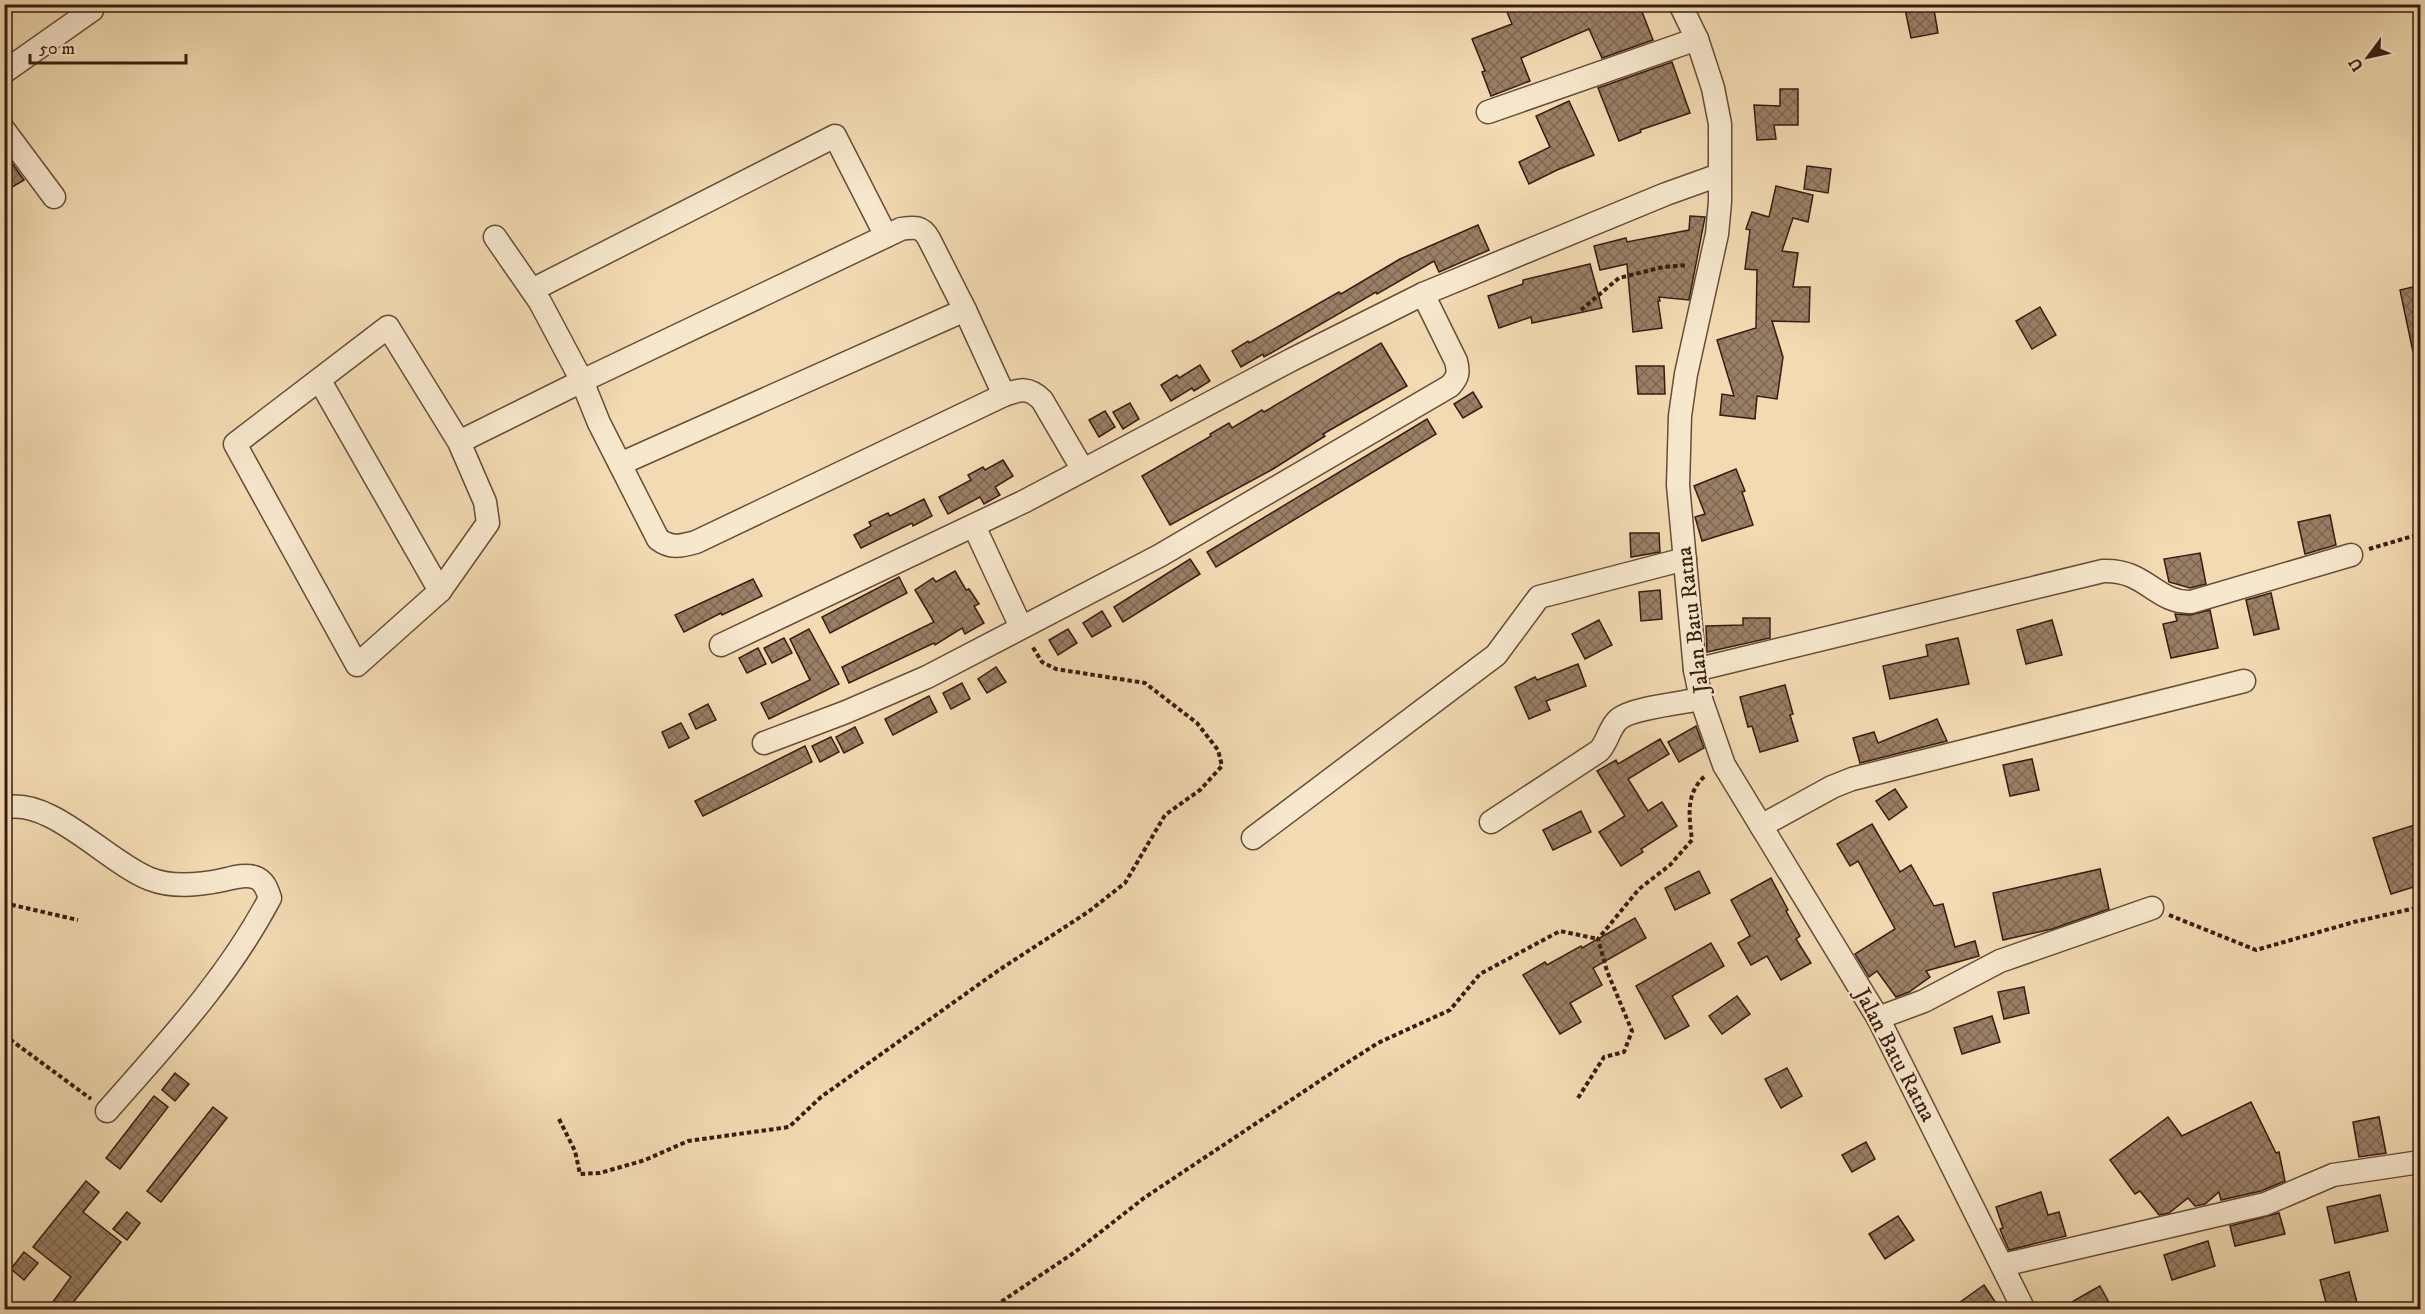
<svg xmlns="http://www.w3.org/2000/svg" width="2425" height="1314" font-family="'IM FELL DW Pica',serif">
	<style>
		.building { fill: url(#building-cross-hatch); stroke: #381c11; stroke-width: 1.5 }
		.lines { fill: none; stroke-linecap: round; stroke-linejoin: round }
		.minor-casing { stroke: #664c39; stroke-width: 25 }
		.path { stroke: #381c11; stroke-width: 4; stroke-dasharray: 4.5 3; stroke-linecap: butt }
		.minor { stroke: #f7e7cd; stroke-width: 22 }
		.labels { text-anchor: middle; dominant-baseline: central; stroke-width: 4.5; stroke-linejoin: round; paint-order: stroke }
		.street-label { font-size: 22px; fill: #381c11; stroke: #f7e7cd }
	</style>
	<defs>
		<pattern id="building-cross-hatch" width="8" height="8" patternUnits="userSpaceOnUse" patternTransform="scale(1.5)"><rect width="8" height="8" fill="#997f65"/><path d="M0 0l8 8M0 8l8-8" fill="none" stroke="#7e6752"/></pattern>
	</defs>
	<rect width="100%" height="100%" fill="#f2dab2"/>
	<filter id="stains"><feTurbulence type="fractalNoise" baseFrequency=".00333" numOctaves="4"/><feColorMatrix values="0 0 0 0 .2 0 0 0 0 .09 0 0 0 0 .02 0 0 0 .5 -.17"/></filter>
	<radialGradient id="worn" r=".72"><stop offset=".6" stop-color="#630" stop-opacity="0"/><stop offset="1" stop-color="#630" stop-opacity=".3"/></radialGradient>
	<g class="building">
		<path d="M1527 4H1565L1568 11 1584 4H1639L1653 40 1602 58 1589 29 1521 58 1530 81 1491 96 1482 72 1485 71 1472 39 1512 24 1507 12Z"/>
		<path d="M1904 4H1933L1938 33 1911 38Z"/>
		<path d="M1672 62 1690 113 1640 130 1641 132 1619 141 1598 88Z"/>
		<path d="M1780 89H1798V125H1774L1776 139 1757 140 1754 105 1780 106Z"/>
		<path d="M1569 101 1594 155 1557 170 1529 184 1519 162 1550 147 1536 116Z"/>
		<path d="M9 159 24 180 4 192V162Z"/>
		<path d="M1807 166 1831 169 1828 193 1804 189Z"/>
		<path d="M1776 186 1813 195 1808 222 1793 218 1782 251 1798 253 1793 287H1810L1809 322 1772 321 1783 357 1777 399 1757 396 1755 419 1720 415 1722 394 1734 396 1717 340 1756 328 1757 270 1745 269 1750 230 1746 229 1752 212 1769 217Z"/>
		<path d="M1690 216 1705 217 1689 300 1659 297 1660 301H1658L1662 328 1633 332 1627 264 1600 270 1594 246 1626 238 1627 242 1689 230Z"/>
		<path d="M1478 225 1489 250 1439 272 1434 261 1377 294 1376 292 1264 357 1263 354 1241 367 1232 351 1248 341 1249 343 1339 292 1341 294 1400 259Z"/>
		<path d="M1590 264 1602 308 1532 323 1531 317 1499 328 1488 296 1523 284V280Z"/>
		<path d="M2421 285V351L2413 352 2400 290Z"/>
		<path d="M2040 307 2056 335 2032 349 2016 321Z"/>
		<path d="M1381 343 1407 386 1323 434 1325 436 1273 469 1170 525 1142 476 1211 436 1210 434 1229 423 1232 428 1262 410 1264 412Z"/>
		<path d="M1200 365 1210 381 1194 391 1192 388 1171 401 1161 385 1177 375 1179 378Z"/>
		<path d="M1636 366H1664L1665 394H1638Z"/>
		<path d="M1473 392 1482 407 1463 418 1454 404Z"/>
		<path d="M1130 403 1139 419 1123 429 1113 412Z"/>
		<path d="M1105 411 1115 427 1099 437 1089 420Z"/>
		<path d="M1427 419 1436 434 1216 567 1207 552Z"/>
		<path d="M1003 460 1013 476 995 487 1000 495 984 504 980 497 948 514 939 497 971 480 968 475 983 467 985 470Z"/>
		<path d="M1736 469 1745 491 1742 492 1753 525 1702 541 1695 517 1705 514 1694 486Z"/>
		<path d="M924 499 932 516 913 526 912 523 861 548 854 535 871 526 869 522 888 513 890 516Z"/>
		<path d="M2330 515 2336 545 2305 554 2298 522Z"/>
		<path d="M1630 533H1659L1660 552 1631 557Z"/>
		<path d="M2200 553 2206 584 2190 588 2169 582 2164 559Z"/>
		<path d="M1190 559 1200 574 1123 622 1114 607Z"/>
		<path d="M955 571 966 590 969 589 979 604 974 606 984 623 965 634 962 628 935 645 934 643 849 683 842 667 934 622 915 590 933 578 936 582Z"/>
		<path d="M899 577 907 593 830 633 822 617Z"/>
		<path d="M753 579 762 596 722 615 721 613 684 632 675 615Z"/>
		<path d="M1660 590 1662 619 1641 621 1639 592Z"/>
		<path d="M2271 593 2279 629 2254 635 2246 600Z"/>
		<path d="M2210 610 2218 648 2171 658 2163 624 2177 621 2175 614 2190 615Z"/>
		<path d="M1102 611 1111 626 1092 637 1083 623Z"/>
		<path d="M1743 618H1770V638L1707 652 1706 626 1743 625Z"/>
		<path d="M1599 620 1612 645 1585 659 1572 634Z"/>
		<path d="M2052 620 2062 655 2026 664 2017 630Z"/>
		<path d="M809 629 839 684 769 719 761 703 810 680 790 639Z"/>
		<path d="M1068 629 1077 643 1058 655 1049 640Z"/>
		<path d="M784 638 792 653 772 663 764 648Z"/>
		<path d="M1958 638 1969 684 1890 699 1883 666 1928 656 1926 645Z"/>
		<path d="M758 648 766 664 747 673 739 658Z"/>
		<path d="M1578 664 1586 686 1546 701 1550 710 1529 719 1515 687 1535 677 1537 680Z"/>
		<path d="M996 667 1006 682 987 693 978 679Z"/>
		<path d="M962 683 970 699 951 709 943 693Z"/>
		<path d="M1785 685 1793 714 1790 715 1798 741 1760 752 1752 726 1748 727 1740 697Z"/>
		<path d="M929 696 937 712 893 735 885 719Z"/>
		<path d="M708 704 716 720 696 729 689 714Z"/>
		<path d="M1937 719 1947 741 1860 763 1853 738 1874 732 1878 743Z"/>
		<path d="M681 723 689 738 669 748 662 732Z"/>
		<path d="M1696 726 1704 748 1679 762 1668 742Z"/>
		<path d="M855 727 863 743 844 753 836 737Z"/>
		<path d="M831 737 839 752 820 762 812 746Z"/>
		<path d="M1660 739 1669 754 1628 779 1648 811 1662 802 1677 826 1641 849 1643 852 1621 866 1599 832 1625 816 1597 771 1616 760 1618 764Z"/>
		<path d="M805 746 812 762 703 816 695 801Z"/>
		<path d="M2032 759 2039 790 2010 796 2003 765Z"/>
		<path d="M1895 789 1907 807 1889 820 1876 801Z"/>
		<path d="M1581 811 1591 832 1553 850 1543 830Z"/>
		<path d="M2421 823V862L2413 864 2420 885 2391 894 2373 838Z"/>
		<path d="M1872 824 1900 872 1911 865 1934 906 1943 904 1955 947 1975 941 1979 956 1926 971 1930 977 1909 992 1896 997 1877 971 1869 977 1855 954 1895 929 1858 861 1850 866 1837 844Z"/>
		<path d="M2100 869 2109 909 2052 929 2003 940 1993 893Z"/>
		<path d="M1699 871 1710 893 1675 910 1665 888Z"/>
		<path d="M1771 878 1788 910 1786 911 1800 936 1796 939 1811 963 1781 980 1767 956 1751 965 1738 943 1750 936 1731 900Z"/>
		<path d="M1635 918 1646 938 1593 968 1602 985 1570 1003 1581 1022 1560 1034 1523 975 1545 962 1547 965 1581 946 1582 948Z"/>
		<path d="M1711 943 1724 966 1672 996 1689 1026 1665 1039 1636 986Z"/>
		<path d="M2024 987 2029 1013 2004 1019 1998 992Z"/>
		<path d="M1737 996 1750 1014 1722 1034 1709 1016Z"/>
		<path d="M1992 1016 2000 1042 1962 1054 1954 1028Z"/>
		<path d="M1787 1068 1802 1096 1781 1108 1765 1079Z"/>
		<path d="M175 1073 189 1084 175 1101 162 1090Z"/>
		<path d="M154 1096 168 1107 120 1169 106 1158Z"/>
		<path d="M2251 1102 2276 1153 2279 1152 2285 1181 2261 1191 2221 1200 2219 1192 2205 1204 2195 1206 2188 1198 2169 1213 2159 1215 2140 1191 2135 1194 2110 1160 2168 1117 2182 1136Z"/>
		<path d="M213 1107 227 1118 161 1202 147 1191Z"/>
		<path d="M2379 1117 2386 1153 2359 1157 2353 1122Z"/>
		<path d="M1866 1142 1875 1159 1852 1172 1842 1155Z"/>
		<path d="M86 1181 99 1192 83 1212 121 1242 67 1310H47L71 1277 33 1247Z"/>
		<path d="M2041 1192 2048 1215 2059 1212 2066 1236 2009 1250 2003 1237 2000 1229 2003 1228 1996 1207Z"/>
		<path d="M2380 1195 2388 1231 2335 1243 2327 1207Z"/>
		<path d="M127 1212 140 1223 127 1240 113 1229Z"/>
		<path d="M2279 1213 2285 1234 2235 1246 2230 1226Z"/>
		<path d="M1898 1216 1914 1240 1885 1259 1869 1234Z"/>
		<path d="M2208 1241 2215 1266 2172 1280 2164 1255Z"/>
		<path d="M24 1252 38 1263 24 1280 11 1269Z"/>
		<path d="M2349 1272 2359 1310H2328L2320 1280Z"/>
		<path d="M1984 1285 1996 1303 1987 1310H1949Z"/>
		<path d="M2100 1286 2113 1310H2058L2091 1291Z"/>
	</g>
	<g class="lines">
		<g class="minor-casing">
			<g id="minor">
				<path d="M1680 4 1697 39 1713 88 1720 124V202L1717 234 1686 374 1680 416 1678 485 1695 670 1701 699 1724 765 1878 1018 2024 1310"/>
				<path d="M4 72 92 10"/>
				<path d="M1488 112 1697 39"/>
				<path d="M4 130 54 197"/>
				<path d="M495 237 540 302 582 381 901 229C915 227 922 226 929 239L965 310 1004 395"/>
				<path d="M532 290 835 136 886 236"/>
				<path d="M320 381 440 591"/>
				<path d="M459 442 388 327 235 444 357 665 440 591 488 523 485 502 459 442 582 381 599 423 658 539C671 549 681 546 696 542L1004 395C1021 389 1029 387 1042 400L1083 470"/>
				<path d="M620 464 965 310"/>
				<path d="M974 526 1021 627"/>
				<path d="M721 645 1025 501 1291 360 1423 294 1666 194 1719 175"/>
				<path d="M1695 670 2103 571C2146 569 2155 603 2191 602L2351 555"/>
				<path d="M764 743 846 712 927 677 1159 556 1450 386C1458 377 1459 373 1456 361L1423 294"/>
				<path d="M4 808C50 796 108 863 150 879 173 888 199 885 223 880 232 878 244 874 254 877 264 880 267 889 270 898 228 978 166 1044 107 1111"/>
				<path d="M1491 822 1599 751C1608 742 1609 727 1619 719 1632 708 1682 703 1701 699"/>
				<path d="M1761 826 1832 787 1852 779 2244 681"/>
				<path d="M1253 838 1496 655 1539 597 1685 559"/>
				<path d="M1878 1018 1924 1001 2000 961 2152 908"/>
				<path d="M2003 1265 2265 1204 2333 1175 2420 1162"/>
			</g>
		</g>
		<g class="path">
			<path d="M1581 310 1619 278 1663 267 1688 265"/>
			<path d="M2369 549 2420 534"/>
			<path d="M4 903 78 920"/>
			<path d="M2169 915 2256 950 2354 922 2420 907"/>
			<path d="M4 1035 91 1099"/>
			<path d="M1578 1098 1604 1057 1624 1052 1632 1031 1607 971 1598 939 1639 889 1670 865 1692 840C1689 816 1685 793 1706 775"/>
			<path d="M559 1119 575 1151 580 1174 600 1173 645 1160 688 1141 789 1127 821 1097 999 970 1088 912 1125 883 1165 815 1200 790 1222 766 1218 750 1197 723 1145 683 1056 669 1042 662 1032 646"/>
			<path d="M989 1310 1075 1252 1144 1198 1339 1068 1378 1043 1450 1010 1480 974 1560 931 1598 939"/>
		</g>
		<use href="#minor" class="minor"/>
	</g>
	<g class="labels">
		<g class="street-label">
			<text transform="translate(1693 620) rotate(-97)">Jalan Batu Ratna</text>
			<text transform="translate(1895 1055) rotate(62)">Jalan Batu Ratna</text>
		</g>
	</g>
	<rect width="2425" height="1314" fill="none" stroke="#f2dab2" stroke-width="24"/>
	<rect x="6" y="6" width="2413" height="1302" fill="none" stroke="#381c11" stroke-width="3"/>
	<rect x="12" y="12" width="2401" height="1290" fill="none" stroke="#381c11" stroke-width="1.5"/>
	<g transform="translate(2368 57) rotate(237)" stroke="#f7e7cd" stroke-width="4.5" paint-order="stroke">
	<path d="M0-4.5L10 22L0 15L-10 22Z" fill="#381c11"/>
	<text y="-9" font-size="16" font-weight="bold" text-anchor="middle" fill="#381c11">U</text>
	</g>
	<path d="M30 54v9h156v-9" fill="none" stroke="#381c11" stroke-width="3"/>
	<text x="39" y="54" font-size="18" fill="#381c11" stroke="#f7e7cd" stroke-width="4.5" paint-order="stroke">50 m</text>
	<rect width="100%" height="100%" filter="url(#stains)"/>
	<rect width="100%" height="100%" fill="url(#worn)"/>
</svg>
